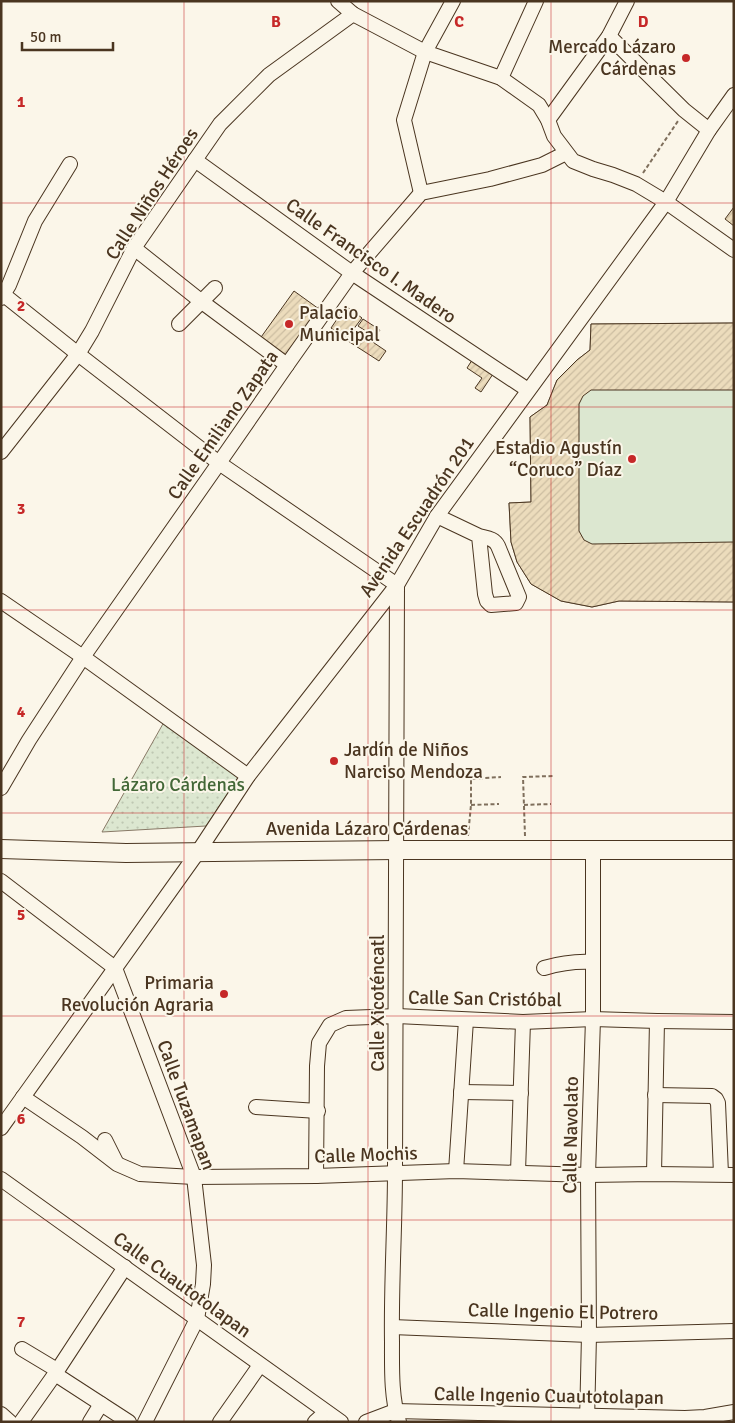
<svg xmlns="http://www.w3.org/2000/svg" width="735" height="1423" font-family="Signika,sans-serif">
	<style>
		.grass { fill: #dce7d0; stroke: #887966 }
		.park { fill: url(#park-dots); stroke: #887966 }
		.building { fill: url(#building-hatch); stroke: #4a3520 }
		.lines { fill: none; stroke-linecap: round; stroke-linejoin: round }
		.minor-casing { stroke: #4a3520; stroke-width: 16 }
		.major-casing { stroke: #4a3520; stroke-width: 20 }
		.path { stroke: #7f6f5c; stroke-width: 2; stroke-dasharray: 4 2.5; stroke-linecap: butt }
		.minor { stroke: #fbf6e9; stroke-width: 14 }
		.major { stroke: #fbf6e9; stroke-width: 18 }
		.grid { fill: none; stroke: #c62828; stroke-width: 1; stroke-opacity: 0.55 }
		.poi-dot { fill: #c62828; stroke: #fbf6e9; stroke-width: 2 }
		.labels { text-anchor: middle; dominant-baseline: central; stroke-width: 4; stroke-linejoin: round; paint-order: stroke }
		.poi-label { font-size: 19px; fill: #4a3520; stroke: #fbf6e9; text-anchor: end }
		.street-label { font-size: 19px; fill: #4a3520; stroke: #fbf6e9 }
		.park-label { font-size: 19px; fill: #436837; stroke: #fbf6e9 }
		.grid-label { font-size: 16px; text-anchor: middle; font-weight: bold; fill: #c62828; stroke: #fbf6e9; stroke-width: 4; stroke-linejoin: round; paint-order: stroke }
	</style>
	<defs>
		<pattern id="park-dots" width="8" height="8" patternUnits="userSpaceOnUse" patternTransform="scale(1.25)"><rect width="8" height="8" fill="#dce7d0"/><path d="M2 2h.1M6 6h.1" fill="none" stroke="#bec7b2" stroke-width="1.8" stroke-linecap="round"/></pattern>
		<pattern id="building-hatch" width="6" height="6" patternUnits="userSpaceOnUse" patternTransform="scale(1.25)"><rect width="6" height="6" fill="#ecdcbc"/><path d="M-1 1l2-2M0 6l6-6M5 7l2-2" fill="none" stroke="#ccbda1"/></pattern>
	</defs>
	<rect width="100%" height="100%" fill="#fbf6e9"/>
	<path class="grass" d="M734 323V602L619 601 592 607 561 601 531 584 517 562 511 542 509 503 531 502 530 417 547 405 557 380 577 360 590 350 591 324Z"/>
	<path class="park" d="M164 722 239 777 206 826 102 832Z"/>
	<g class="building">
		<path d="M734 207V226L725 219Z"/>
		<path d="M294 291 319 309 283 358 259 340Z"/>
		<path d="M346 306 362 318 346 339 331 328Z"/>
		<path d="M363 319 380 330 375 337 358 326Z"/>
		<path d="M734 323V390H591L583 396 579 404V531L584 540 592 544 734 542V602L619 601 592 607 561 601 531 584 517 562 511 542 509 503 531 502 530 417 547 405 557 380 577 360 590 350 591 324Z"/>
		<path d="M355 330 386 351 379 361 348 341Z"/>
		<path d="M474 357 495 371 481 392 475 388 482 378 467 368Z"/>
	</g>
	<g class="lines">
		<g class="minor-casing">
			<g id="minor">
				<path d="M338 1 353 14 425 52 501 78 539 105 548 120 554 136 573 161 593 169 613 175 636 184 666 202 734 250"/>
				<path d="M609 36 684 110 709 130"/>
				<path d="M501 78 536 1"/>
				<path d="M548 120 609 36 627 1"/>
				<path d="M195 160 352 273 528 390"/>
				<path d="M421 193 404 120 425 52 453 1"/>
				<path d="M134 248 202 302 287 365"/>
				<path d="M4 295 78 354 219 463 397 585C397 780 397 975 395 1170 395 1227 391 1285 392 1342 392 1368 391 1397 399 1422"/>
				<path d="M1 298 9 285 35 221 70 164"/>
				<path d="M179 324 215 288"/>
				<path d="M1 452 78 354 92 331 134 248 220 124 269 75 353 14"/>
				<path d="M437 516 479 536 485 594 487 601 491 605 516 603 519 597 498 546C494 538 486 538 479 536"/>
				<path d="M1 601 83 657 248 776"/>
				<path d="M1 788 29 740 83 657 219 463 287 365 352 273 421 193 490 179 542 165 566 153"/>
				<path d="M1 881 115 968 194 1177 204 1265 203 1284 197 1319 145 1422"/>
				<path d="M544 968C561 963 576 961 593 962"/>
				<path d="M461 1092 521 1093"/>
				<path d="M655 1095 712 1096 716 1099 718 1103 721 1174"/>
				<path d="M23 1097 82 1137 117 1164 140 1174 194 1177 316 1176 456 1171 588 1175 654 1174 734 1175"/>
				<path d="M256 1107 318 1111"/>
				<path d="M1 1128 198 852 248 776 397 585 437 516 666 202 709 130 734 95"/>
				<path d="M105 1140 116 1162"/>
				<path d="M456 1171 466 1020"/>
				<path d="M518 1172 523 1022"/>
				<path d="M654 1174 657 1021"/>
				<path d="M316 1176 317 1066 319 1043 330 1025 346 1018 397 1016 523 1022 593 1019 657 1021 734 1022"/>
				<path d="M1 1179 341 1422"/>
				<path d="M392 1327 589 1335 734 1331"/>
				<path d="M22 1349 57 1370"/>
				<path d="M55 1374 129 1422"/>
				<path d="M1 1414 10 1422"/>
				<path d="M21 1422 55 1374 125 1267"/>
				<path d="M90 1422 101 1404"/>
				<path d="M220 1422 260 1365"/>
				<path d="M315 1422 326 1412"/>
				<path d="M366 1422 395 1411 685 1418 705 1417 734 1412"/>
				<path d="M587 1422 589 1335 588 1175 593 1019V850"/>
			</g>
		</g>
		<g class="major-casing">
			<path id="major" d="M1 849 126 853 397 850H734"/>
		</g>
		<g class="path">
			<path d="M643 173 678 121"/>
			<path d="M471 805 499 804"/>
			<path d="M524 805 551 804"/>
			<path d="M468 836 471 805V779L501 777"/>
			<path d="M525 836 523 777 553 776"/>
		</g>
		<use href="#minor" class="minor"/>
		<use href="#major" class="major"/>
	</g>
	<path class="grid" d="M184 1V1422M368 1V1422M551 1V1422M1 203H734M1 407H734M1 610H734M1 813H734M1 1016H734M1 1220H734"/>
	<g class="poi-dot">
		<circle cx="686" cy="58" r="5"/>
		<circle cx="289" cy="324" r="5"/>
		<circle cx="632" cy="459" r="5"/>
		<circle cx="334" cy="761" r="5"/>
		<circle cx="224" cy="994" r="5"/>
	</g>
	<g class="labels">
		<g class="poi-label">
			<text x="676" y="47">Mercado Lázaro<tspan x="676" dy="22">Cárdenas</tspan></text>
			<text x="299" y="313" text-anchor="start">Palacio<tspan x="299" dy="22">Municipal</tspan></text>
			<text x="622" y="448">Estadio Agustín<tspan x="622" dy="22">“Coruco” Díaz</tspan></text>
			<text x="344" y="750" text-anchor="start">Jardín de Niños<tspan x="344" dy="22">Narciso Mendoza</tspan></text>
			<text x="214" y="983">Primaria<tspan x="214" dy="22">Revolución Agraria</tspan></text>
		</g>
		<g class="street-label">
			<text transform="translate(152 194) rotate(-57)">Calle Niños Héroes</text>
			<text transform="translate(371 261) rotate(35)">Calle Francisco I. Madero</text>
			<text transform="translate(223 425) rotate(-55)">Calle Emiliano Zapata</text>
			<text transform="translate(417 517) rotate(-56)">Avenida Escuadrón 201</text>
			<text x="367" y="829">Avenida Lázaro Cárdenas</text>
			<text transform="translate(485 999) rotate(1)">Calle San Cristóbal</text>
			<text transform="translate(378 1003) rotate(-90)">Calle Xicoténcatl</text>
			<text transform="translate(186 1105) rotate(70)">Calle Tuzamapan</text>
			<text transform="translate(571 1135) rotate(-89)">Calle Navolato</text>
			<text transform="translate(366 1155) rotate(-2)">Calle Mochis</text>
			<text transform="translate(182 1285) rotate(36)">Calle Cuautotolapan</text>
			<text transform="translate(563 1312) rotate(1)">Calle Ingenio El Potrero</text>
			<text transform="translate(549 1396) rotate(1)">Calle Ingenio Cuautotolapan</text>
		</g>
		<g class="park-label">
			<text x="178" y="785">Lázaro Cárdenas</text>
		</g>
	</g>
	<g class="grid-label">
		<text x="276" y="27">B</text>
		<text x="459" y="27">C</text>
		<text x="643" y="27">D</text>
		<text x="21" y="107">1</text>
		<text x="21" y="311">2</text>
		<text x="21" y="514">3</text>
		<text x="21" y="717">4</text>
		<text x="21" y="920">5</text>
		<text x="21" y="1124">6</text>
		<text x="21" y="1327">7</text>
	</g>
	<rect width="735" height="1423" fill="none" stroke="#4a3520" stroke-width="5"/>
	<path d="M22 42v8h91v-8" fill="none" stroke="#4a3520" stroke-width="2.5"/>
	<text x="30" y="42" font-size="15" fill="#4a3520" stroke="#fbf6e9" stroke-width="4" paint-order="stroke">50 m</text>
</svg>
